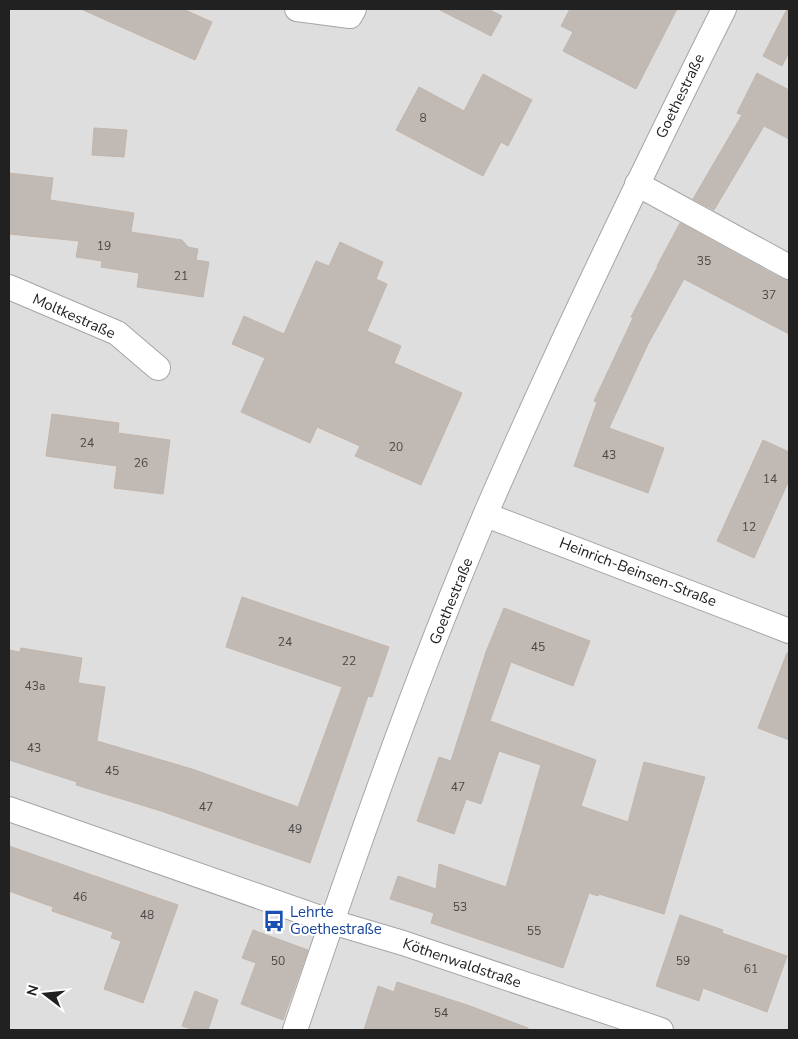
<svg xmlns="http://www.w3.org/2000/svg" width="798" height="1039" font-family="'Nunito Sans',sans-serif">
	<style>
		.residential { fill: #dfdede }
		.building { fill: #c1bab4; stroke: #c2b5ab }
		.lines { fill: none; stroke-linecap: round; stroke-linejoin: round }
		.street-casing { stroke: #a5a5a5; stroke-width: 26 }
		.street { stroke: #fff; stroke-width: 24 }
		.labels { text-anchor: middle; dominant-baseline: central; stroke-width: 4; stroke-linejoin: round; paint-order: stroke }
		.number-label { font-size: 12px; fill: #494746 }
		.street-label { font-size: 15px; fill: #212121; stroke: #fff }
		.transit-label { font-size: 15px; fill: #164399; stroke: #fff; text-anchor: start }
	</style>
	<rect width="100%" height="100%" fill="#f1eee8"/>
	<rect class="residential" x="9" y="9" width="780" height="1021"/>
	<g class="building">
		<path d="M81 9H183L212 22 195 60Z"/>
		<path d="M438 9H488L502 16 491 36Z"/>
		<path d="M570 9H677L636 89 563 51 573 32 561 26Z"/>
		<path d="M787 9H789V52L782 66 763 56Z"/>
		<path d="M757 73 789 90V139L764 126 714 210 693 199 742 115 737 113Z"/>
		<path d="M483 74 532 100 508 146 501 142 483 176 396 130 419 87 464 111Z"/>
		<path d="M94 128 127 130 124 157 92 155Z"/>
		<path d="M9 173 53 178 50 200 134 213 131 232 182 240 188 247 198 249 196 260 209 262 203 297 137 287 139 273 101 267 102 261 76 257 79 241 9 234Z"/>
		<path d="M680 223 782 279 789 281V334L684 279 648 344 609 428 664 448 648 493 574 466 597 402 594 401 633 318 631 317 658 266H657Z"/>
		<path d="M340 242 383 262 376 279 387 284 367 331 401 346 394 363 462 393 421 485 355 456 360 446 317 427 310 443 241 412 265 358 232 344 244 316 284 334 316 261 329 266Z"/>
		<path d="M52 414 119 423 118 433 170 440 163 494 114 488 117 466 46 456Z"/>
		<path d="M763 440 789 452V480L754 558 717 541Z"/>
		<path d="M242 597 389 647 372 697 368 696 310 863 161 811 76 785 77 782 9 760V650L20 652 21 648 82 658 78 683 105 687 97 741 192 769 298 807 342 687 226 647Z"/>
		<path d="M504 608 590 641 573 686 511 662 490 721 596 760 581 806 628 822 644 762 705 777 664 914 599 894 598 896 589 893 563 968 431 923 434 913 390 899 398 876 436 889 439 864 506 887 541 765 499 751 481 804 466 799 454 834 417 821 439 757 451 761 486 652Z"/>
		<path d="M787 653H789V740L758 728Z"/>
		<path d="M9 846 178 905 143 1003 104 989 121 941 111 938 113 932 52 911 53 907 9 891Z"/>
		<path d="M680 915 723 930 722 933 787 956 767 1012 703 988 699 1001 656 986Z"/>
		<path d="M253 930 308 950 283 1020 241 1004 256 963 242 958Z"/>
		<path d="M397 982 470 1006 528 1028V1030H364L378 986 394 992Z"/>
		<path d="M195 991 218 1000 208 1030H195L182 1026Z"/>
	</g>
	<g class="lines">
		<g class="street-casing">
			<g id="street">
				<path d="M297 9 350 16 354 9"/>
				<path d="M637 184 789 267"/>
				<path d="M9 287 117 333 158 368"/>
				<path d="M486 515 789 631"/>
				<path d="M9 809 332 922 403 943 661 1030"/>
				<path d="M295 1030C354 856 414 682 486 513 560 342 641 175 724 9"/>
			</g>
		</g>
		<use href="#street" class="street"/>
	</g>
	<defs>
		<g id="bus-bare" transform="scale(1.725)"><path d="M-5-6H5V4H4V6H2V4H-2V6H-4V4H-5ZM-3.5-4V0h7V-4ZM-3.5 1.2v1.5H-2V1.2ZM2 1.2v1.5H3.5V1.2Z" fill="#1a4fb4" stroke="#fff" stroke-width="2.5" paint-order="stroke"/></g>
	</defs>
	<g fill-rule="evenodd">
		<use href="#bus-bare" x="274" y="921"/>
	</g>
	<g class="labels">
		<g class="number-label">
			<text x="423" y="118">8</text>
			<text x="104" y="246">19</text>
			<text x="704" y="261">35</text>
			<text x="181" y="276">21</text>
			<text x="769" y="295">37</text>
			<text x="87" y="443">24</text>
			<text x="396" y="447">20</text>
			<text x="609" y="455">43</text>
			<text x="141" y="463">26</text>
			<text x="770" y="479">14</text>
			<text x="749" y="527">12</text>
			<text x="285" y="642">24</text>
			<text x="538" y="647">45</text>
			<text x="349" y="661">22</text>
			<text x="35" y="686">43a</text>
			<text x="34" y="748">43</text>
			<text x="112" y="771">45</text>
			<text x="458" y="787">47</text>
			<text x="206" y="807">47</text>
			<text x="295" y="829">49</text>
			<text x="80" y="897">46</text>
			<text x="460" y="907">53</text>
			<text x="147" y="915">48</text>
			<text x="534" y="931">55</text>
			<text x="278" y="961">50</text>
			<text x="683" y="961">59</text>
			<text x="751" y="969">61</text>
			<text x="441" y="1013">54</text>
		</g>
		<g class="street-label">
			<text transform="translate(680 96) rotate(-64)">Goethestraße</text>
			<text transform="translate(74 316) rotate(24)">Moltkestraße</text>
			<text transform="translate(638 572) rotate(21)">Heinrich-Beinsen-Straße</text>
			<text transform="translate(451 601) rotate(-68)">Goethestraße</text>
			<text transform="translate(462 963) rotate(19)">Köthenwaldstraße</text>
		</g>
		<g class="transit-label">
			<text x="290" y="912">Lehrte<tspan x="290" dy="17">Goethestraße</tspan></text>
		</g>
	</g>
	<rect width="798" height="1039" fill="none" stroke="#212121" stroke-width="20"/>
	<g transform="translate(45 994) rotate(286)" stroke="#ffffff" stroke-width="4" paint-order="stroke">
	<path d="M0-4L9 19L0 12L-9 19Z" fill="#212121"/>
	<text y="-8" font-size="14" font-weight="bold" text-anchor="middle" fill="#212121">N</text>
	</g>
</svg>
